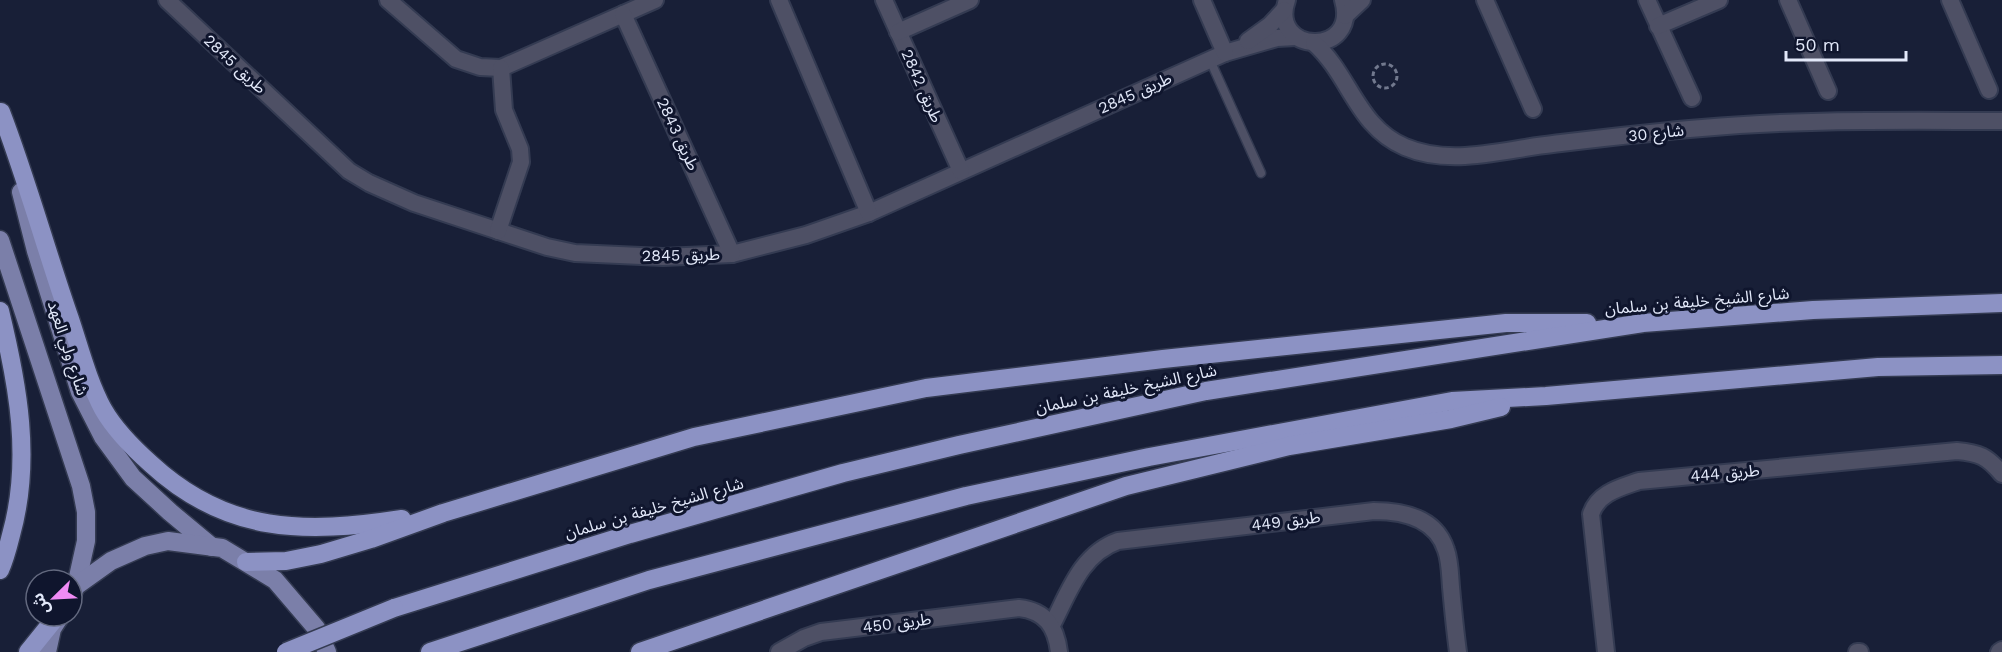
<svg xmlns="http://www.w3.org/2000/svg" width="2002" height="652" font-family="'Work Sans','Noto Sans Arabic',sans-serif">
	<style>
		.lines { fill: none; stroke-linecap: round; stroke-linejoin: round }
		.lane-casing { stroke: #343b52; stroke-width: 11 }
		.street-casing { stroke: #343b52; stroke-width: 20 }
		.primary-casing { stroke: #343b52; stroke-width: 21 }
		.highway-casing { stroke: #343b52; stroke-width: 21 }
		.path { stroke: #72798e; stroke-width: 3; stroke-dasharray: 4.5 3; stroke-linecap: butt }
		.lane { stroke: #4e5065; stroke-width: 8 }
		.street { stroke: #4e5065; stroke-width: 16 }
		.primary { stroke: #7b7fa9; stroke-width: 18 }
		.highway { stroke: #8c92c4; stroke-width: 18 }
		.highway-bridge-casing { stroke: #343b52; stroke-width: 21; stroke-linecap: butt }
		.highway-bridge { stroke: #8c92c4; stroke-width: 18 }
		.labels { text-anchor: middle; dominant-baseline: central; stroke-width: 6; stroke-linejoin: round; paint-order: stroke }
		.street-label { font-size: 16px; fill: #e2e8f9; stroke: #0f152d }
	</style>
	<rect width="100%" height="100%" fill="#181f37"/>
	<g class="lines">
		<g class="lane-casing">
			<path id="lane" d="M1210 60 1261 173"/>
		</g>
		<g class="street-casing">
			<g id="street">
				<path d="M167 0 349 171 369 183 414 203 547 247 575 253 663 257 732 254 806 235 869 213 1225 53 1277 38 1296 37"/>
				<path d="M388 0 456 59 480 67 501 68 655 0"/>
				<path d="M779 0 869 213"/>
				<path d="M884 0 961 171"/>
				<path d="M1202 0 1225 53"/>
				<path d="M1287 0C1268 54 1360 58 1343 0"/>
				<path d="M1485 0 1533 109"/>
				<path d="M1647 0 1692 98"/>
				<path d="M1788 0 1828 91"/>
				<path d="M1950 0 1989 90"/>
				<path d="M623 14 732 254"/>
				<path d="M1345 16 1362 0"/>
				<path d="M1658 26 1719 0"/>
				<path d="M898 32 970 0"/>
				<path d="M1248 41 1270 25 1284 10"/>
				<path d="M1314 43C1350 75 1357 127 1405 147 1452 167 1505 149 1553 144 1603 138 1652 132 1702 128 1802 119 1902 121 2002 121"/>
				<path d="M498 231 521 162 520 149 504 110 501 68"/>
				<path d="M1052 625C1069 592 1081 554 1118 541L1374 511C1403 511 1436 518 1446 550 1450 561 1450 575 1451 587 1453 609 1455 630 1458 652"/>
				<path d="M779 652 804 638 821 632 1019 608C1046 611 1056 627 1059 652"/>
				<path d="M1606 652 1591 514C1598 493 1619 488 1639 481L1957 451C1979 453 1987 456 2002 474"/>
				<path d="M1857 652H1860"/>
				<path d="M1999 652 2002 650"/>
			</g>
		</g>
		<g class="primary-casing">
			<g id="primary">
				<path d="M21 192 36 251 80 392 103 437 133 478 170 512 212 547"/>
				<path d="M0 240 81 486 86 512V541L76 586"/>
				<path d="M73 592 76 586 111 561 145 546 168 541 222 548 275 580 316 628 327 652"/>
				<path d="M47 652 52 629 59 618"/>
			</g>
		</g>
		<g class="highway-casing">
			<g id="highway">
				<path d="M1 112C27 180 46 250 70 319 80 349 88 381 103 409 115 430 133 448 151 464 227 534 305 534 402 519"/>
				<path d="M0 311C18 385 32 460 11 535 8 547 5 559 0 570"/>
				<path d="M246 562 286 561 321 554 371 539 443 513 694 437 926 388 1163 359 1506 323H1587"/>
				<path d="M394 608 630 534 843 473 959 445 1206 391 1643 323 1813 310 2002 303"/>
				<path d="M28 652 57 616"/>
				<path d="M430 652 649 580 966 496 1149 457 1452 401 1546 396 1878 367 2002 365"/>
				<path d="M640 652 1126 486 1289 446 1451 419 1501 407"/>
			</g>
		</g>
		<circle class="path" cx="1385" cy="76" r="12"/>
		<use href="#lane" class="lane"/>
		<use href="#street" class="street"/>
		<use href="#primary" class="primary"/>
		<use href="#highway" class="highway"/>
		<g class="highway-bridge-casing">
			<path id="highway-bridge" d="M286 652 394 608"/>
		</g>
		<use href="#highway-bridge" class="highway-bridge"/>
	</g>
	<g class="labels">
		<g class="street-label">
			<text transform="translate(235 64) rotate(43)">طريق 2845</text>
			<text transform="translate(922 86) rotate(66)">طريق 2842</text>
			<text transform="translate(1135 93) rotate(-24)">طريق 2845</text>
			<text transform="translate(1656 133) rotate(-6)">شارع 30</text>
			<text transform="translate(678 134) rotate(65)">طريق 2843</text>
			<text transform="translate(681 255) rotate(-1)">طريق 2845</text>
			<text transform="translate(1697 301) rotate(-5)">شارع الشيخ خليفة بن سلمان</text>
			<text transform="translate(68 348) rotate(72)">شارع ولي العهد</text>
			<text transform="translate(1126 389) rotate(-12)">شارع الشيخ خليفة بن سلمان</text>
			<text transform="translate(1725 473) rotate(-5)">طريق 444</text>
			<text transform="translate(654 508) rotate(-16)">شارع الشيخ خليفة بن سلمان</text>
			<text transform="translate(1286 521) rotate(-7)">طريق 449</text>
			<text transform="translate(897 623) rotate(-7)">طريق 450</text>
		</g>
	</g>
	<g transform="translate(54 598) rotate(246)"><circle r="28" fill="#0f152d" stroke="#63697f" stroke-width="1.5"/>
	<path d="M0-4.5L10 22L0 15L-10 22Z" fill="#f08bf5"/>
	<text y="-9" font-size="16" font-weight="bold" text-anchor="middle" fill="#e2e8f9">ش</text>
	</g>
	<path d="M1786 51v9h120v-9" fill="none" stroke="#e2e8f9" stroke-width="3"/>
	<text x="1795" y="51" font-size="18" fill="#e2e8f9" stroke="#0f152d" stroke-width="4.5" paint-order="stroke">50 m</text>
</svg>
